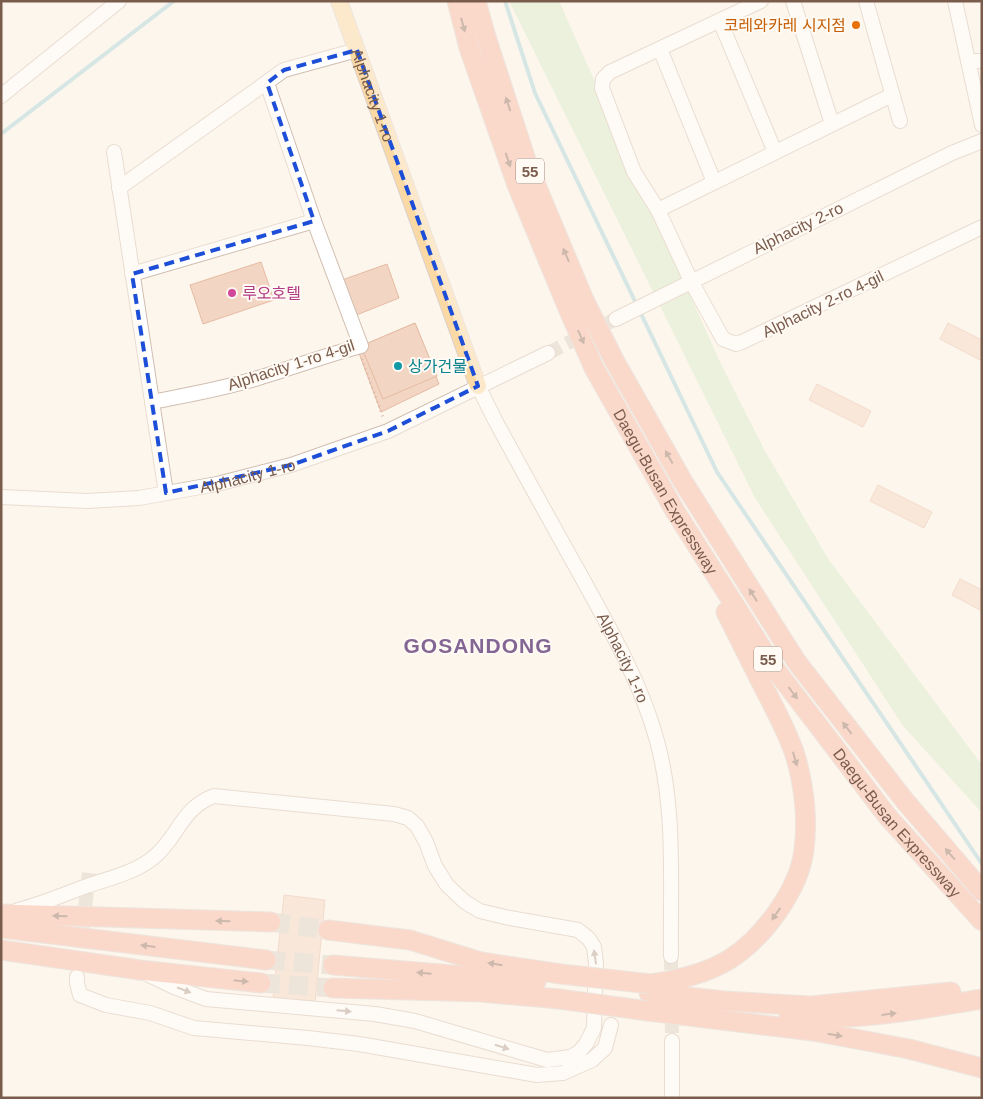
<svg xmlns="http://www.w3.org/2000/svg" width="983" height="1099" font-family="Helvetica,'Noto Sans KR',sans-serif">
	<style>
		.green { fill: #d8ecc9 }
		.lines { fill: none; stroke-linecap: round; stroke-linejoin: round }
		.stream { stroke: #a5d3da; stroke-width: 4 }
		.building { fill: #f3d5c3; stroke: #e6bba3 }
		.minor-tunnel { stroke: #dcd0c4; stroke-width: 14; stroke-dasharray: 14 7; stroke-linecap: butt }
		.highway-tunnel { stroke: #dcd0c4; stroke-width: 19; stroke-dasharray: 19 9; stroke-linecap: butt }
		.minor-casing { stroke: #d1beb0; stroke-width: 16 }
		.major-casing { stroke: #dad1cd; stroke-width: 18 }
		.highway-casing { stroke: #dad1cd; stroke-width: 21 }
		.path { stroke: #d9b8a5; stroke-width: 2.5; stroke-dasharray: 1 4; stroke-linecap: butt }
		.minor { stroke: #fff; stroke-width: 14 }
		.major { stroke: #fbd9a5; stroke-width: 16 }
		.highway { stroke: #f7b7a3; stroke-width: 19 }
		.highway-bridge-casing { stroke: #dad1cd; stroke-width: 21; stroke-linecap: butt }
		.highway-bridge { stroke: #f7b7a3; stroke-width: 19 }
		.oneway { fill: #936e5e }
		.oneway2 { fill: #af9d94 }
		.marked { fill: none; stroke: #1d4ed8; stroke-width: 4; stroke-dasharray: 10 6; stroke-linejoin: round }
		.food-dot { fill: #e8710a; stroke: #fffaf3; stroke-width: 2 }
		.hotel-dot { fill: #d1479c; stroke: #fffaf3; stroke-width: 2 }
		.culture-dot { fill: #0f9aa8; stroke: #fffaf3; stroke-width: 2 }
		.labels { text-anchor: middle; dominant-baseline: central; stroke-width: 4; stroke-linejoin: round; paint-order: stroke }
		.shield { fill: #fffaf3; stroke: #a28b7f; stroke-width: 1 }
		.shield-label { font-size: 15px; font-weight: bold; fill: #7a5c4d }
		.food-label { font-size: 16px; fill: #c56008; stroke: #fffaf3; text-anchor: end }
		.street-label { font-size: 16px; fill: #7a5c4d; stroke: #fffaf3 }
		.hotel-label { font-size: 16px; fill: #b23c85; stroke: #fffaf3; text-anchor: start }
		.culture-label { font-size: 16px; fill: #0d838f; stroke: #fffaf3; text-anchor: start }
		.district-label { font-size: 21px; font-weight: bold; letter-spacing: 1px; fill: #846695; stroke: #fffaf3 }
	</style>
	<rect width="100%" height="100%" fill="#fdf6ec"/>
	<path class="green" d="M509 1H559L720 362 765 451 829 560 982 765V813L903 726 755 498Z"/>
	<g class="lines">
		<g class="stream">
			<path d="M505 1 535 93 717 472 982 864"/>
			<path d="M1 134 174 1"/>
		</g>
	</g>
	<g class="building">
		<path d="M261 262 274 300 203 324 190 285Z"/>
		<path d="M387 264 399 298 354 316 342 280Z"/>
		<path d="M415 323 439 384 381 412 357 348Z"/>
		<path d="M415 323 437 376 383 399 361 346Z"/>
		<path d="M948 323 982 340V361L940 339Z"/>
		<path d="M817 384 871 411 863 427 809 400Z"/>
		<path d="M878 485 932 512 924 528 870 501Z"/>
		<path d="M960 579 982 590V611L952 595Z"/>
		<path d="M284 895 325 900 315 1003 273 998Z"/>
	</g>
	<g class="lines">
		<g class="minor-tunnel">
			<path d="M548 353 616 319"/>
			<path d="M671 956 672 1041"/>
			<path d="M78 969 89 873"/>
		</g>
		<g class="highway-tunnel">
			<path d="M271 922 328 930"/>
			<path d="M266 960 333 965"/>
			<path d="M261 983 333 988"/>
		</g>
		<g class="minor-casing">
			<g id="minor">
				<path d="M761 1 610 72 603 79 602 88 634 172 658 210 691 281 723 339 736 344 742 342 982 227"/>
				<path d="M793 1 832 124"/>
				<path d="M866 1 900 121"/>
				<path d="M955 1 982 125"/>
				<path d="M720 21 775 152"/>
				<path d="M660 49 714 182"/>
				<path d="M968 61H982"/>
				<path d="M1 96 119 1"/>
				<path d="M114 152 166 493"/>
				<path d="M119 188 284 70 357 50"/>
				<path d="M658 210 892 95"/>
				<path d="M132 274 314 221"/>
				<path d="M616 319 952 153 982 141"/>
				<path id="s1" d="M478 386 495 420C523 472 552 524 581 576 610 629 641 682 657 741 676 810 670 885 671 956"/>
				<path d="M152 402C187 395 223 389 258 378 292 368 326 355 361 346L314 221 267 83"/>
				<path id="s2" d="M1 497 87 501 139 498 217 484 291 465 388 431 548 353"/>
				<path d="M18 910C42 904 64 894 87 886 110 878 134 873 153 858 178 838 181 808 214 796L394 814 408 818 417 826 426 842 435 866 447 885 465 902 480 911 505 917 578 930 589 939 594 947 596 963 594 1028 586 1044 579 1052 571 1057 547 1060 415 1021 375 1014 206 999 174 987 147 974"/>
				<path d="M77 977V983L80 995 106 1005 150 1013 194 1028 308 1038 359 1044 537 1075 563 1073 592 1060 605 1048 611 1025"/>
				<path d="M672 1098V1041"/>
			</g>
		</g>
		<g class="major-casing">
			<g id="major">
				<path id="s3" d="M339 1 478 386"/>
			</g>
		</g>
		<g class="highway-casing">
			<g id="highway">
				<path id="s4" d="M457 1 469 48 517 185 567 306 594 368 675 511 775 669 888 817 982 921"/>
				<path d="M476 1 486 37 528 166 584 300 614 360 682 480 796 661 905 801 982 891"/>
				<path d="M1 914 271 922"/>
				<path d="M1 928 266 960"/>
				<path d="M328 930 410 940 481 962 561 974"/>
				<path d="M1 950 140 970 261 983"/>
				<path d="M333 965 536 982"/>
				<path d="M651 984C678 980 706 974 730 959 763 938 800 889 804 849 808 819 804 784 795 755 788 733 776 711 765 690 752 664 739 638 726 612"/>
				<path d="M333 988 480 992 559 999"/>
				<path d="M649 993 725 1001 811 1006 951 992"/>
				<path d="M648 1011 813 1031 909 1049 982 1068"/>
				<path d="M789 1016C853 1022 918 1010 982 999"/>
			</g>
		</g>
		<path class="path" d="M362 359 384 420"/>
		<use href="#minor" class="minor"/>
		<use href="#major" class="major"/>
		<use href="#highway" class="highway"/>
		<g class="highway-bridge-casing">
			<g id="highway-bridge">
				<path d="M561 974 651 984"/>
				<path d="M559 999 648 1011"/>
			</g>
		</g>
		<use href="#highway-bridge" class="highway-bridge"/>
	</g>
	<defs><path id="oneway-solid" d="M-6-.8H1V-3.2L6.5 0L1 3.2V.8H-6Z" transform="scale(1.25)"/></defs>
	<g class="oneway">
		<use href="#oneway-solid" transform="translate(463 25) rotate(75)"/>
		<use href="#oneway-solid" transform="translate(508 104) rotate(-108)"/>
		<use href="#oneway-solid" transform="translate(508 160) rotate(71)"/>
		<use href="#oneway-solid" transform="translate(566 255) rotate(-113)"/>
		<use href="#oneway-solid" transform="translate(581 337) rotate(66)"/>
		<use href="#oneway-solid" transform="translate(669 457) rotate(-119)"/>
		<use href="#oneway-solid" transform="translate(753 595) rotate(-122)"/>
		<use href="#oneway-solid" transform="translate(793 693) rotate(53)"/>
		<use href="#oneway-solid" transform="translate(847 728) rotate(-128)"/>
		<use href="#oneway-solid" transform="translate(795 759) rotate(74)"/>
		<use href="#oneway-solid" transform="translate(950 854) rotate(-131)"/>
		<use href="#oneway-solid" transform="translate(776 914) rotate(125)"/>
		<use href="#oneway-solid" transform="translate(60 916) rotate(-179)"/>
		<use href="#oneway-solid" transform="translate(223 921) rotate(-178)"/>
		<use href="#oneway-solid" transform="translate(148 946) rotate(-173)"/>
		<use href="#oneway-solid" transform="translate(495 964) rotate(-171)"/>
		<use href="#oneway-solid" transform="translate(424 973) rotate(-175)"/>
		<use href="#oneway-solid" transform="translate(241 981) rotate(6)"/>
		<use href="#oneway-solid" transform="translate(889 1014) rotate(-7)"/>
		<use href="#oneway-solid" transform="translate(835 1035) rotate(10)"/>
	</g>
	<g class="oneway2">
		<use href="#oneway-solid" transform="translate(595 957) rotate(-98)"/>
		<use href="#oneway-solid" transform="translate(184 990) rotate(21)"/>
		<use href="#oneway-solid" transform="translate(344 1011) rotate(5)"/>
		<use href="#oneway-solid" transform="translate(502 1047) rotate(17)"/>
	</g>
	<path d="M0 0H983V1099H0ZM357 50 478 386 388 431 291 465 166 493 132 274 314 221 267 83 284 70Z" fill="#fdf6ec" fill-opacity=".55" fill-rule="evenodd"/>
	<path class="marked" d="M357 50 478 386 388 431 291 465 166 493 132 274 314 221 267 83 284 70Z"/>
	<circle class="food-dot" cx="856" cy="25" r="5"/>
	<circle class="hotel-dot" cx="232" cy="293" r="5"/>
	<circle class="culture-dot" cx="398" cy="366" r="5"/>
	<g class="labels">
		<g class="shield">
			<rect x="516" y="158.5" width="28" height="25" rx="4"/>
			<rect x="754" y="646.5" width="28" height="25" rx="4"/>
		</g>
		<g class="shield-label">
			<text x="530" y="171">55</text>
			<text x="768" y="659">55</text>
		</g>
		<g class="food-label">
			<text x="846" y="25">코레와카레 시지점</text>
		</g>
		<g class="street-label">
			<text stroke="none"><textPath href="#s3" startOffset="100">Alphacity 1-ro</textPath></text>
			<text transform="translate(798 228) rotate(-26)">Alphacity 2-ro</text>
			<text transform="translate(823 304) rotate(-26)">Alphacity 2-ro 4-gil</text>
			<text transform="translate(291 365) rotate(-18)">Alphacity 1-ro 4-gil</text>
			<text stroke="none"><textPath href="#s2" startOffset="249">Alphacity 1-ro</textPath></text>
			<text stroke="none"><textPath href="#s4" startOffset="535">Daegu-Busan Expressway</textPath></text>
			<text stroke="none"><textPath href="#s1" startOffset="308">Alphacity 1-ro</textPath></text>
			<text stroke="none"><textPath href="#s4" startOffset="940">Daegu-Busan Expressway</textPath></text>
		</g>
		<g class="hotel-label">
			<text x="242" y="293">루오호텔</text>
		</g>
		<g class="culture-label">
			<text x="408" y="366">상가건물</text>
		</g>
		<g class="district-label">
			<text x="478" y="645">GOSANDONG</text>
		</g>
	</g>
	<rect width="983" height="1099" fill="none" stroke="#7a5c4d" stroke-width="5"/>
</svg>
